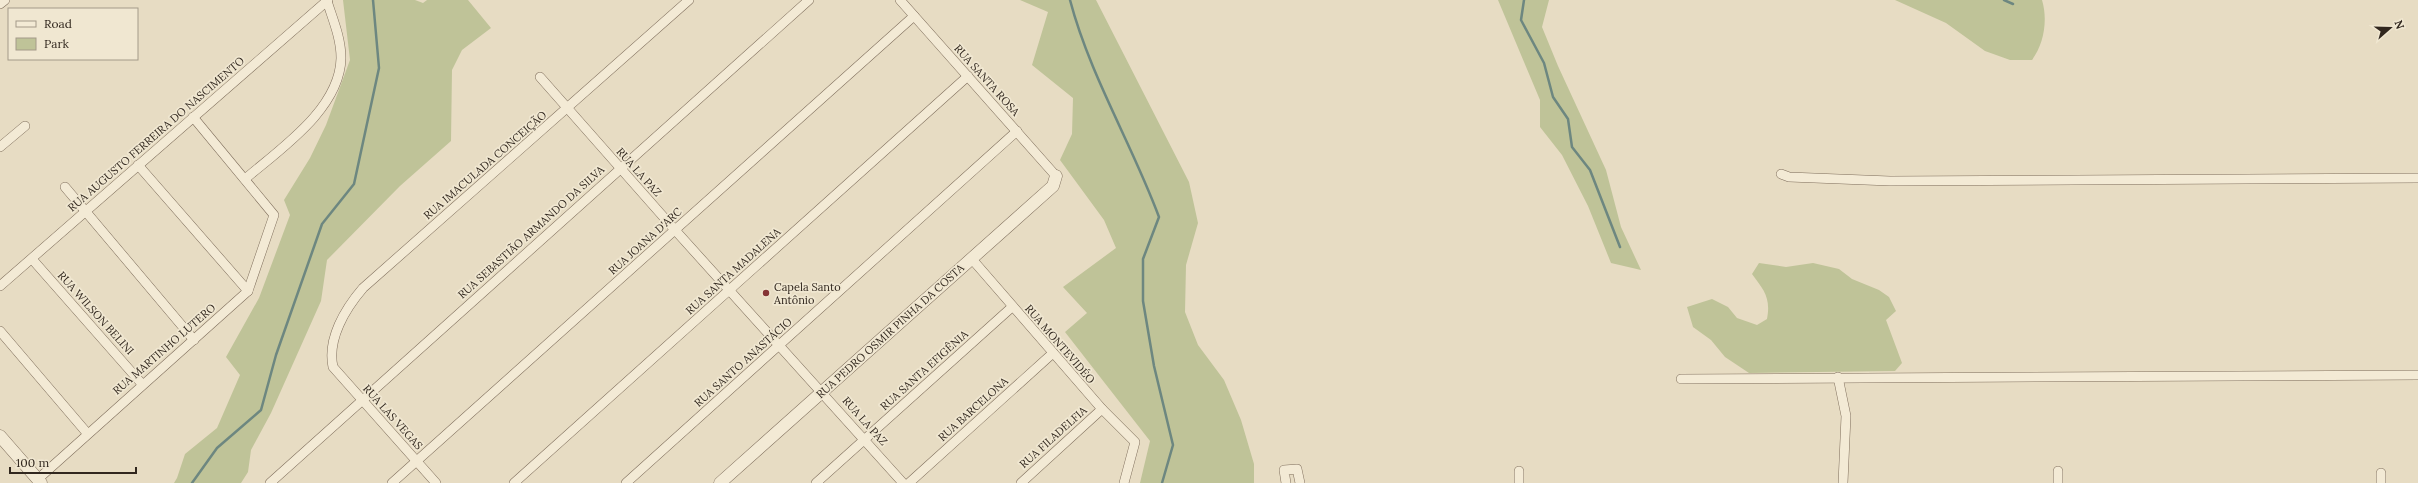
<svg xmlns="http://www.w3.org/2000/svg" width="2418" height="483" font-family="Lora,serif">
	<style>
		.green { fill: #bfc398 }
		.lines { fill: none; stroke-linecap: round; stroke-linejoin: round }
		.stream { stroke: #6d8780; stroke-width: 2.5 }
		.minor-casing { stroke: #7f6e5c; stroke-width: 10 }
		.tertiary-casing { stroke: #7f6e5c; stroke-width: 13 }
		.minor { stroke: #f3ead5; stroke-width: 9 }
		.tertiary { stroke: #f3ead5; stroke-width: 12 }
		.poi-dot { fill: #853435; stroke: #f0e7d1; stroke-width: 1.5 }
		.labels { text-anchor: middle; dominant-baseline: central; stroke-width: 3.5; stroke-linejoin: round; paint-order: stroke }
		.street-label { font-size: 11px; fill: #31271e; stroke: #f0e7d1 }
		.poi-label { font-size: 11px; fill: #31271e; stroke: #f0e7d1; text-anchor: start }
	</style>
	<rect width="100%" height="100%" fill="#e7dcc3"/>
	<g class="green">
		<path d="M343 0H415L423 3 427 0H468L491 28 462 50 452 70 451 141 400 186 327 260 321 301 271 413 251 450 248 472 241 483H174L177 478 185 454 217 428 240 375 226 357 259 298 290 215 284 200 310 158 326 125 350 60Z"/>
		<path d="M1020 0H1096L1189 182 1198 223 1186 265 1185 312 1198 345 1224 380 1241 420 1254 464V483H1140L1150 441 1065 332 1087 313 1063 287 1116 248 1104 220 1060 160 1072 134 1073 98 1032 65 1048 12Z"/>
		<path d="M1498 0H1549L1542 27 1558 66 1606 170 1621 227 1641 270 1611 263 1588 206 1562 155 1540 127V100Z"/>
		<path d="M1895 0H2042C2048 20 2044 44 2032 60H2010L1985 51 1946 23Z"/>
		<path d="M1759 263 1786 267 1813 263 1839 269 1852 279 1879 290 1889 297 1896 311 1886 320 1902 363 1895 371 1749 373 1725 357 1711 340 1693 327 1687 307 1712 299 1728 307 1737 318 1757 325 1767 319C1771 298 1764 290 1752 274Z"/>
	</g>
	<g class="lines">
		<g class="stream">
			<path d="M1070 0C1090 76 1132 144 1159 217L1143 259V301L1154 366 1173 445 1162 483"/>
			<path d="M1524 0 1521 20 1544 63 1553 97 1568 119 1572 147 1590 170 1620 247"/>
			<path d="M2004 0 2013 4"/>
			<path d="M192 483 217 448 261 410 276 355 322 224 354 184 379 68 373 0"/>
		</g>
		<g class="minor-casing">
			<g id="minor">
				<path d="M900 0 1056 176"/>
				<path d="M0 4 5 0"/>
				<path d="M540 77 675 230 903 483"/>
				<path d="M0 147 25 126"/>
				<path d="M138 165 248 291"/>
				<path d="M1781 174 1789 177 1890 181 2418 178"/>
				<path d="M245 179C280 149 340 109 341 58 341 38 333 20 327 1"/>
				<path d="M65 187 194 340"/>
				<path d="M971 258 1102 409 1135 442 1124 483"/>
				<path d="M32 259 142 384"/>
				<path d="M0 286 328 0"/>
				<path d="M0 331 87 433"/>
				<path d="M1838 377 1846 416 1843 483"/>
				<path d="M1681 379 2418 375"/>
				<path d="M1519 471V483"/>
				<path d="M2381 473V483"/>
				<path d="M38 479 248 291 274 215 193 117"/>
				<path d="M270 483 809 0"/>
				<path d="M392 483 914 16"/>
				<path d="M436 483 333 367C327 339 345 309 363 288L689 0"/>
				<path d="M514 483 968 76"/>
				<path d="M626 483 1017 131"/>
				<path d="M816 483 1012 307"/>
				<path d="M909 483 1053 353"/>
				<path d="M1021 483 1102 409"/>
				<path d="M1286 483 1284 470 1297 469 1300 483"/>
				<path d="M2058 483V471"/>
			</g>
		</g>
		<g class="tertiary-casing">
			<g id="tertiary">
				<path d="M0 436 41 483"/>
				<path d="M720 483 1053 186 1056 176"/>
			</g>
		</g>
		<use href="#minor" class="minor"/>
		<use href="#tertiary" class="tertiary"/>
	</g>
	<circle class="poi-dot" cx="766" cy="293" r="4"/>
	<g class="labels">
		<g class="street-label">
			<text transform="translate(987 80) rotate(48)">RUA SANTA ROSA</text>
			<text transform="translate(156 134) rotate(-41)">RUA AUGUSTO FERREIRA DO NASCIMENTO</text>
			<text transform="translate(485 165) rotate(-41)">RUA IMACULADA CONCEIÇÃO</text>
			<text transform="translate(639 172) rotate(48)">RUA LA PAZ</text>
			<text transform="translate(531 232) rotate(-42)">RUA SEBASTIÃO ARMANDO DA SILVA</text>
			<text transform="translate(645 241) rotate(-42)">RUA JOANA D'ARC</text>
			<text transform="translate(733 271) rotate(-42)">RUA SANTA MADALENA</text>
			<text transform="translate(96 313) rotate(48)">RUA WILSON BELINI</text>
			<text transform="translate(890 331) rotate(-42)">RUA PEDRO OSMIR PINHA DA COSTA</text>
			<text transform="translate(1060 344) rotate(49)">RUA MONTEVIDÉO</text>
			<text transform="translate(164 349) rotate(-41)">RUA MARTINHO LUTERO</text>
			<text transform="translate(743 362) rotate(-42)">RUA SANTO ANASTÁCIO</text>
			<text transform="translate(924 370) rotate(-42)">RUA SANTA EFIGÊNIA</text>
			<text transform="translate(973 409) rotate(-42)">RUA BARCELONA</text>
			<text transform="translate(393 417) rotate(48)">RUA LAS VEGAS</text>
			<text transform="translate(865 421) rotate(48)">RUA LA PAZ</text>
			<text transform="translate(1053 437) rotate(-42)">RUA FILADELFIA</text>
		</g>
		<g class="poi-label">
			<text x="774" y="287">Capela Santo<tspan x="774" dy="13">Antônio</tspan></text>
		</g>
	</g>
	<rect x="8" y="8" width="130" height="52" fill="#f0e7d1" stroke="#a49a89"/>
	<rect x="16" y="21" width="20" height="6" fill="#f3ead5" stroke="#a49a89"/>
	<text x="44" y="28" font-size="12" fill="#31271e">Road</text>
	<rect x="16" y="38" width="20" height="12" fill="#bfc398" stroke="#a49a89"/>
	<text x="44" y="48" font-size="12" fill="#31271e">Park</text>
	<g transform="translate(2390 28) rotate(70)" stroke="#f0e7d1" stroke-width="3" paint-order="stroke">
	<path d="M0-3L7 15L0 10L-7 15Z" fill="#31271e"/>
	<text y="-6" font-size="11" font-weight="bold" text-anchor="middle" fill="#31271e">N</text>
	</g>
	<path d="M10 467v6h126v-6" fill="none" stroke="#31271e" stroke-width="2"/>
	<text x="16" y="467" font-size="12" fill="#31271e" stroke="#f0e7d1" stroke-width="3" paint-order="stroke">100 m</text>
</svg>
